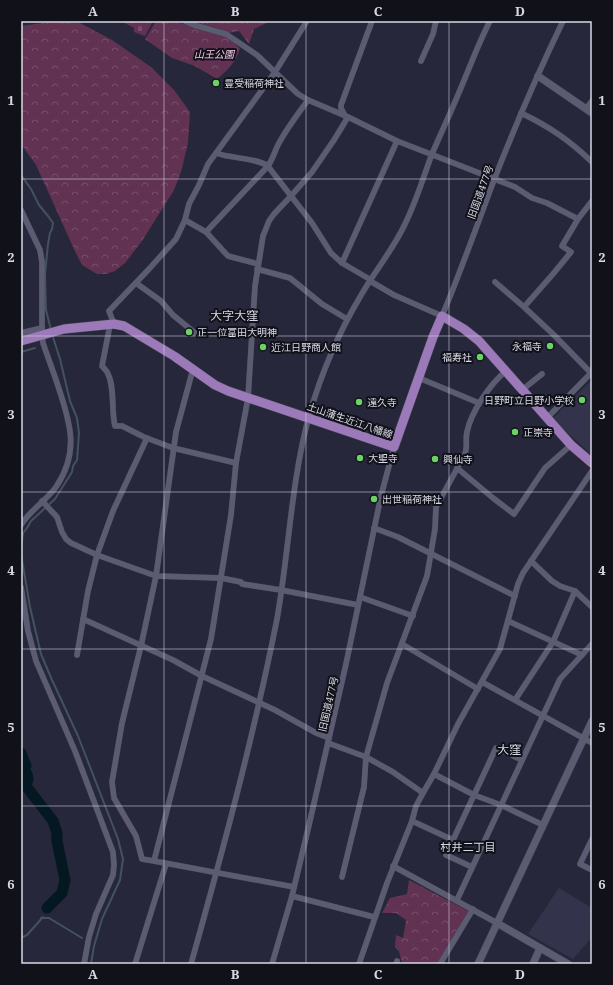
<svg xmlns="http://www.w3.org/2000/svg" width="613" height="985" font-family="'Noto Serif','Noto Sans JP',serif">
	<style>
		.built { fill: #33334b }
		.forest { fill: url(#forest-crowns) }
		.cemetery { fill: url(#cemetery-stones) }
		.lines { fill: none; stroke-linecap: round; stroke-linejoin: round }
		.stream { stroke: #43525c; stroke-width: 2 }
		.river { stroke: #031821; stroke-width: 11 }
		.minor-casing { stroke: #444454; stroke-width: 6 }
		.tertiary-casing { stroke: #444454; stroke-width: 8 }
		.primary-casing { stroke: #444454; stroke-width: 10 }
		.minor { stroke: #5b5b72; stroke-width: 5.5 }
		.tertiary { stroke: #5b5b72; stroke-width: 7 }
		.primary { stroke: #9c79b9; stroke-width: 9 }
		.grid { fill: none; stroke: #d8d9e6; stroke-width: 1; stroke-opacity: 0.55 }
		.poi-dot { fill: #6ad364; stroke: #11111a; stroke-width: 1.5 }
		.labels { text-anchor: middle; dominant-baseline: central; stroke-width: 4; stroke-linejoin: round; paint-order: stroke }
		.park-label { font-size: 10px; font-style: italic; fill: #fac8e7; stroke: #11111a }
		.poi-label { font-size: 10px; fill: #d8d9e6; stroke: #11111a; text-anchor: start }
		.street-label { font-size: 10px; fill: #d8d9e6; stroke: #11111a }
		.neighbourhood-label { font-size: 11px; fill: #d8d9e6; stroke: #11111a }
		.quarter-label { font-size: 12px; fill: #d8d9e6; stroke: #11111a }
		.neatline { fill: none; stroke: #d8d9e6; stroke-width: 1.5 }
		.grid-label { font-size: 13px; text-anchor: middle; font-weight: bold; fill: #d8d9e6 }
	</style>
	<defs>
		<pattern id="forest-crowns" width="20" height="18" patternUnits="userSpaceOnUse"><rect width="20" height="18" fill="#623252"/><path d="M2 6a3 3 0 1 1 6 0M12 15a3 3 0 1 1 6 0" fill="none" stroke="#784f6b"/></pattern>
		<pattern id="cemetery-stones" width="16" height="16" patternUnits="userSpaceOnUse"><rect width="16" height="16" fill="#623252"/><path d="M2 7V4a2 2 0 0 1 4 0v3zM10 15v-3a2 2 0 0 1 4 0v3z" fill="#784f6b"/></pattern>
	</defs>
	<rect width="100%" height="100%" fill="#27273b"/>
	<g class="built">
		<path d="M592 380V455L552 419Z"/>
		<path d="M559 888 592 908V937L573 959 528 934Z"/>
	</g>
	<g class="forest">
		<path d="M56 21 80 23 112 40 151 67 174 90 190 112 188 143 181 172 174 190 142 241 125 263 115 271 106 274H97L82 265 74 249 36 165 21 144V26Z"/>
		<path d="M156 21H173L225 36 240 48C236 62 228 70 217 79L195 66 172 58 145 39Z"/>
		<path d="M191 21H271L254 29 249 44 239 31 228 33 221 29Z"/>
		<path d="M409 880 468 911 438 964H402L399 951 395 947 396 935 403 938 406 920 396 913H382L390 898 407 894Z"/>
	</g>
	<path class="cemetery" d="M121 21H153L145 36 134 32V28Z"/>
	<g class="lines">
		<g class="stream">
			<path d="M21 175 31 189 39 205 48 216 53 223 52 229 50 233 48 244 45 274 46 310 51 330"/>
			<path d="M21 352 35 348"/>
			<path d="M21 549 23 533 27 528 31 521 55 499 72 472 73 466 77 460 79 433 77 418 70 401 60 359 52 334"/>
			<path d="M21 554 30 607 41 654 52 680 78 736 118 839 123 859 120 880 102 919 94 946 91 964"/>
			<path d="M41 918H49L82 938"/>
			<path d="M21 938 27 935 43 917"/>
		</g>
		<g class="river">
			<path d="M21 753 26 766"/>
			<path d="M27 774 28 779 26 786 53 821 57 833V841L65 880 62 893 47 908"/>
		</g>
		<g class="minor-casing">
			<g id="minor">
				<path d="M185 21 194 25 226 34 257 55 298 94 308 100 348 117 397 141 515 187 532 198 547 203 578 219"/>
				<path d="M421 61 433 34 436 21"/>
				<path d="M586 109 592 101"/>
				<path d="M521 113C550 127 569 140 592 162"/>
				<path d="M345 116 341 108V105L372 21"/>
				<path d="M216 153C232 159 251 157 267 165L312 223 331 253 342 263 371 280"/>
				<path d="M21 210 40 250 42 262V335L43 343C48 358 54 373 59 389 71 425 79 453 56 487 46 501 30 510 21 525"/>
				<path d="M185 220 206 232 228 256 258 264"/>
				<path d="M206 232 268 166C273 159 275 150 279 143 287 128 298 114 308 100"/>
				<path d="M342 263 397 141"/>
				<path d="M257 269 290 278 322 304 347 319"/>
				<path d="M370 281 394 295 442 316C461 271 477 225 494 180 515 126 538 73 563 21"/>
				<path d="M495 282 524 307"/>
				<path d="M136 283 161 301 173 315 195 333"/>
				<path d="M114 324 109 311 149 269 176 239 185 220 189 204 199 185 208 164 275 72 307 21"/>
				<path d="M110 325 102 366C104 368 107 371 108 374 115 388 111 410 115 426H122L144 437 173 448 236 463"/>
				<path d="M21 333 42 328"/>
				<path d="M591 373 554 335 524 307 553 274 571 252 562 246 578 219 592 201"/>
				<path d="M419 378 479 403"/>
				<path d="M522 390 542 374"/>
				<path d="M547 418 592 372"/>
				<path d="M457 468 493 498 514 514 545 468 571 445"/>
				<path d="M42 501 57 517 62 532 66 539 71 543 97 555 156 576 221 578 241 582 242 584 281 590 358 605"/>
				<path d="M374 528 398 537 515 596"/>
				<path d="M97 555 113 511 147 438"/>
				<path d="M531 561 552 581 560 586 575 591 592 607"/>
				<path d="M21 587 28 631 36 661 75 751 113 852 114 865 113 875 96 914 89 937 84 964"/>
				<path d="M360 597 413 616"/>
				<path d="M83 619 173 660 202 676 275 710 316 733 329 738"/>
				<path d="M508 621 582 655"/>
				<path d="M402 644 478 689"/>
				<path d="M77 655 88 591 97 555"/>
				<path d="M482 682 592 743"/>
				<path d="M515 700 553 642 575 591"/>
				<path d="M328 743 366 757 393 772 423 793"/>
				<path d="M434 774 474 795 501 805 543 825"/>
				<path d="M412 821 453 840"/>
				<path d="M592 839 580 864 592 870"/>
				<path d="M154 861 142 859 136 836 114 798 112 782 122 723 141 646 156 576 176 432 193 369"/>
				<path d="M393 866 497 923"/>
				<path d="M472 867 446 855 496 748 522 760"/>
				<path d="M342 877 364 787 366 757 387 683 427 576 435 529 436 507 465 454C468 446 465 440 467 432 471 412 490 384 506 371"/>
				<path d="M294 887 154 861 211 639 231 515 236 463 248 398 255 286 263 236 269 221 274 214 291 196 312 172 334 140 348 117"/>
				<path d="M292 896 374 917"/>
				<path d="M457 900 560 679 592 644"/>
				<path d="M135 964 166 864"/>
				<path d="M191 964C223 850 254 735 277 619 289 552 291 482 309 416 321 374 338 334 360 297 374 272 393 250 405 224 416 202 423 178 432 154 441 133 451 112 460 90 470 67 478 44 490 21"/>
				<path d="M272 964 292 896 309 825 346 664 381 496 394 447"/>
				<path d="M359 964 387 883 412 821 416 806 423 793 434 774 458 724 500 649 518 584 523 573 592 471"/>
				<path d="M396 964 397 961"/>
				<path d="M440 964 473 909"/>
			</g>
		</g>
		<g class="tertiary-casing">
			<g id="tertiary">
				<path d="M538 76 592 113"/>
				<path d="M497 923 568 964"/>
				<path d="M478 964 592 721"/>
				<path d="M533 964 540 948"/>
			</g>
		</g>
		<g class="primary-casing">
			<path id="primary" d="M21 341 64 329 114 324 124 326 174 356 215 385 228 391 394 447 433 337 442 316 464 329 479 341 571 445 592 463"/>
		</g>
		<use href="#minor" class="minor"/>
		<use href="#tertiary" class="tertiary"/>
		<use href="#primary" class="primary"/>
	</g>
	<path class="grid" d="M164 21V964M306 21V964M449 21V964M21 179H592M21 336H592M21 492H592M21 649H592M21 806H592"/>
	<g class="poi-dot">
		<circle cx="216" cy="83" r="4"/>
		<circle cx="189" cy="332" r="4"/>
		<circle cx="550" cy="346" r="4"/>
		<circle cx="263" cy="347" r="4"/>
		<circle cx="480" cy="357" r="4"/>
		<circle cx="582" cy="400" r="4"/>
		<circle cx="359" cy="402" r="4"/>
		<circle cx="515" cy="432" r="4"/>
		<circle cx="360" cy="458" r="4"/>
		<circle cx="435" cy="459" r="4"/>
		<circle cx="374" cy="499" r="4"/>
	</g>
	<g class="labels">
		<g class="park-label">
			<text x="214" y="54">山王公園</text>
		</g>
		<g class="poi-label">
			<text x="224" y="83">豊受稲荷神社</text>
			<text x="197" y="332">正一位富田大明神</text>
			<text x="542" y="346" text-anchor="end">永福寺</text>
			<text x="271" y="347">近江日野商人館</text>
			<text x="472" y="357" text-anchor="end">福寿社</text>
			<text x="574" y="400" text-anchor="end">日野町立日野小学校</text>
			<text x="367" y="402">遠久寺</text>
			<text x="523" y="432">正崇寺</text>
			<text x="368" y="458">大聖寺</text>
			<text x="443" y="459">興仙寺</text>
			<text x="382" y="499">出世稲荷神社</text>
		</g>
		<g class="street-label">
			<text transform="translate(480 192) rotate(-70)">旧国道477号</text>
			<text transform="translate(350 420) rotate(19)">土山蒲生近江八幡線</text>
			<text transform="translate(328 704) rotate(-77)">旧国道477号</text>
		</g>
		<g class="neighbourhood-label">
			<text x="468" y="846">村井二丁目</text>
		</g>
		<g class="quarter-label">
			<text x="234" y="315">大字大窪</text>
			<text x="509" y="749">大窪</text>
		</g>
	</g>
	<rect width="613" height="985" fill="none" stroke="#11111a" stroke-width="44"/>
	<rect x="22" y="22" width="569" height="941" class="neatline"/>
	<g class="grid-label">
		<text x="93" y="16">A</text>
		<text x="235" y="16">B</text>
		<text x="378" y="16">C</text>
		<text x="520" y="16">D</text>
		<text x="11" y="105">1</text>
		<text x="602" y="105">1</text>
		<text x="11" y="262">2</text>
		<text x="602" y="262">2</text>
		<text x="11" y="419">3</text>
		<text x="602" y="419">3</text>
		<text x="11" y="575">4</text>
		<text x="602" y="575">4</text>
		<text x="11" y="732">5</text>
		<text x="602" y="732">5</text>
		<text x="11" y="889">6</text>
		<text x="602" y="889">6</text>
		<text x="93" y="979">A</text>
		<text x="235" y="979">B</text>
		<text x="378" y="979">C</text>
		<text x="520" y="979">D</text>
	</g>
</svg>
